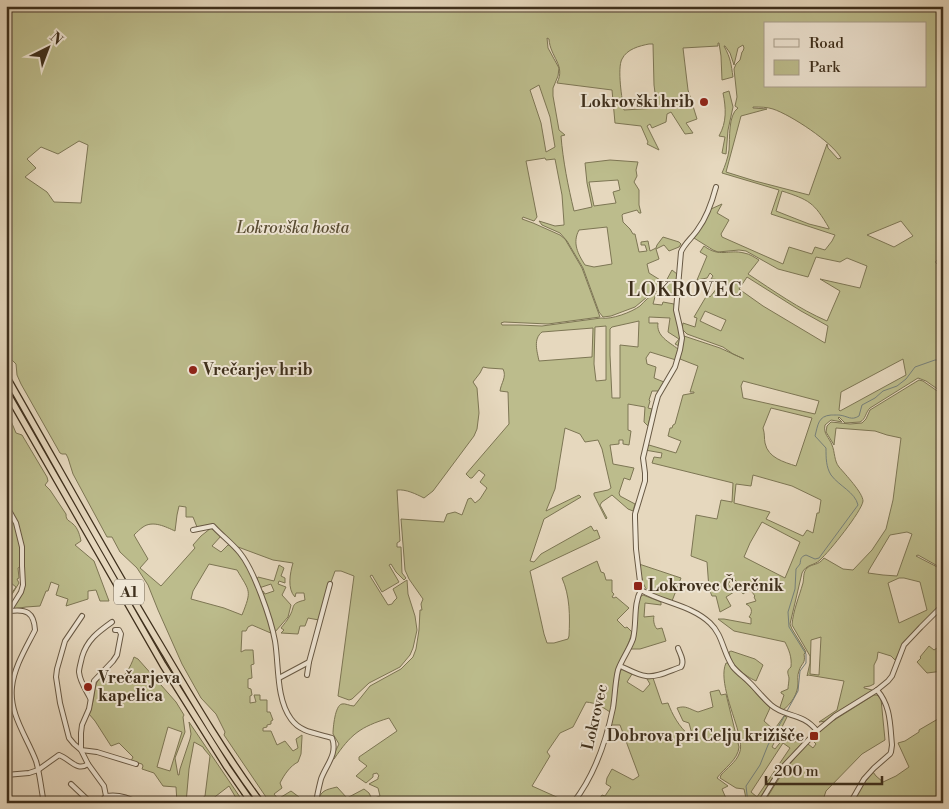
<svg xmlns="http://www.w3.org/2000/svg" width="949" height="809" font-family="'Libre Bodoni',serif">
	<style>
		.green { fill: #bcbc8c; stroke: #7d7654; fill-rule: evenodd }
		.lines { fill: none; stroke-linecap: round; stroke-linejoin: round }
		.stream { stroke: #76817c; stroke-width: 1 }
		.minor-casing { stroke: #685944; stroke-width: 6 }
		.highway-casing { stroke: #3e2f1c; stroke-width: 8 }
		.minor { stroke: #efe6d5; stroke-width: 4 }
		.highway { stroke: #e6d8be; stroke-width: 5.5 }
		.poi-dot { fill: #8f2418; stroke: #efe6d5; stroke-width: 2 }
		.labels { text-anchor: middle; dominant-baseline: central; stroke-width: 4; stroke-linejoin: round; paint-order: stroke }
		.shield { fill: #efe6d5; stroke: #736654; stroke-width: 1 }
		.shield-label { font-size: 15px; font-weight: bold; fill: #3e2f1c }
		.poi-label { font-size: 16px; font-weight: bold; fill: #3e2f1c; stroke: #efe6d5; text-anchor: start }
		.park-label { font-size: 16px; font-style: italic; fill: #574b32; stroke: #efe6d5 }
		.street-label { font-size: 16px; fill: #3e2f1c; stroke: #efe6d5 }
		.quarter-label { font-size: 19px; letter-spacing: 1px; fill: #3e2f1c; stroke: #efe6d5 }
	</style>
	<rect width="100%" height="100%" fill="#e6d8be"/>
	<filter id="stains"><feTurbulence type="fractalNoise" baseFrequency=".004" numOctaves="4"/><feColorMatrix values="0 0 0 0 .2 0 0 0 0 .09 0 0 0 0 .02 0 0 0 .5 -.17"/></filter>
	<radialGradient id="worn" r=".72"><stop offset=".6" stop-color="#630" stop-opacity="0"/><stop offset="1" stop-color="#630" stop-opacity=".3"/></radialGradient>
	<g class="green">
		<path d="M6 6H943V227L940 233 943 236V256L936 261V263L940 266 943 262V393L926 381 918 378 870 408C865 413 866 419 860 422L845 423 839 417 838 418 842 422 831 420 825 425C823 434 829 437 832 445 835 452 834 461 839 467 845 474 863 493 863 501 862 511 829 552 820 560 814 566 806 564 802 573L790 624 792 629 806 652 804 654C806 664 801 663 799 671 797 676 798 679 798 683 798 694 791 704 783 710H781L780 707 784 695 781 693V692L788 689C788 686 789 682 789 678 788 673 786 671 791 667 792 657 789 650 785 642L734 631 718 619H724L751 624V618L749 617C753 612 752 607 746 604L756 601 754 597 755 596 749 588 747 589V591L743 594 739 588 741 586 733 578 728 584 734 592 726 597 731 606 720 612 716 596H712L709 589 707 562 691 556 696 515 717 519 721 500 732 502 733 483 652 463 654 457 661 458 662 453 645 450 647 445H649L676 453 681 441 668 436 670 428H672L673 425 675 424 683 395 694 393V392H690L698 366 680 359 683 338 684 336 720 348 744 359 733 354 723 347 687 334 682 329 683 323 695 327 697 318 694 317 707 295 710 297 717 288 727 293 730 286 722 280 711 279 713 276 710 273 707 278 697 280 707 256 700 252 704 246C720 258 728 249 744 253 750 254 754 257 759 260L748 274C774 291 799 309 827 321L840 291 820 279 860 288 867 266 847 258 840 262 816 257 808 277 778 269 746 251 739 250 718 252 713 250 694 238 711 209 722 204 717 213 729 220 721 234 722 237 783 264 789 247 812 254 815 247 825 250 832 241 835 235 771 214 779 190 722 173C725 166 728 158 729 150 730 138 728 115 738 108L735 106 737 97 734 69 736 64 740 60 742 52 743 51 744 48 743 45 738 48 734 65 730 53 725 46H724C731 59 731 64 733 77L722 80 721 56 719 43H718V46L683 48 688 90 697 119 686 123 693 133 685 134 671 112 667 114 666 122 652 128 650 124 647 126 659 150 647 144 648 142 641 126 615 123 612 90 557 83C566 65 550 57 549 39L547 38 548 48 559 68 558 76 553 88V96L559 130 565 135 561 136C563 161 568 186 574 211L592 207 587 183 585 163 610 160 638 162 636 170 637 176 634 182 639 190V205L641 213H639L637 210 623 214 622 215 623 222 630 229 633 234H635L639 252 647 251 645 245H641V242L648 241 650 251 656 248 657 245 663 237 679 242 681 244 679 247 669 251 664 245 656 249 659 259 647 264 649 273 665 283 672 270 677 274 674 294 664 291 653 292 635 307 611 316 603 317 599 312 583 268 567 241 560 233 542 225 539 221 555 226 564 225V223L562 195 555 159 546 160 545 158 526 161 537 217 534 221 523 217 522 219 533 223 560 235 565 239 582 268 600 317 548 324 504 322 501 323 502 325H519L542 326 601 318C611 320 632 312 640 306 645 301 649 296 656 293L653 304 662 305 663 302 674 304C675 318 683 332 679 346L675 344 679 339 668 332 670 318 649 317V323H658C656 336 669 342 678 349L679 351 676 360 650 352 646 358 647 364 656 367 654 378 664 382 659 391H652L649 400 650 401 648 408 652 409 648 426 644 422 645 407 628 404V430L631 431 629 445 623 444V440H619V444L610 445 613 464 634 468 630 480 624 478 619 493 620 496 635 504 633 511 628 509 612 495 602 502 600 505 607 518 606 519 594 495V493L608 490 611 488 602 449 598 440 585 442 580 434 565 428 555 489 546 511 579 495 581 497 544 519 530 561 534 562 541 554 591 526 594 531 597 530 600 538 530 571 544 634 547 643H554L568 639 569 636C570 616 570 596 562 578L595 562 597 561 601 572 604 573 606 580H612V592L614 594 612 597 614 598 616 597 629 608 617 620 625 628 627 627 632 632C629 645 623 653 618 665 613 679 615 697 610 712 601 706 596 703 586 702L573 727 560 733 547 752 550 756 532 786 570 803H317C321 790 325 790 337 787L347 798 364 789 369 793 372 799 380 796 378 788 369 784 378 779V777L379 776 377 773 373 774V777L366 783 356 776 367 766 359 760V757L397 731 389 718C360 727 351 734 334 759L332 758 339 744 333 734C333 728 335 705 342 704 345 703 350 706 354 706L370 686 401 669 413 657 416 649 419 630 420 610H422L421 604 423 599 409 579 405 570 401 519 444 522 447 514 455 512 462 515 468 499 471 498 475 503 480 499 487 488 480 482 485 475 479 470 472 478H470L466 474 509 424 508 392 500 391C501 383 507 377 503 369L488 368 483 367 480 373 473 382 477 388 479 413 477 429 474 436 433 491 424 498C416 494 406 489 397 490L400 541 397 543V547H401L402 573 406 578 404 580 396 572 391 564 389 565 399 582 382 592 372 575 370 576 388 605 392 604 394 601 397 598 393 589 407 580 408 594 415 616 417 630 413 648 410 655 400 667 369 683 352 699 349 700 338 696 354 576 341 571H335L331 582H329L319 620 308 618 305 626H300L298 634 281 633 284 630 281 628C284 624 287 621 289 617 296 606 289 604 305 600L304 593H296L295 597C287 589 290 573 293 563L273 560 238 547 213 524 197 527 193 517H186V507L179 506 177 515 175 531C166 527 153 520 143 527 140 529 137 532 134 535L148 559 140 568 161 586 195 548 193 545 201 536 211 528 221 536 212 546 221 552 228 545H230C254 568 263 604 273 634L252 625 248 627 246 631H242L241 652 245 650H253L254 664 251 665 252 678 248 679V688L251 689 252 695 250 696V703L256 702 254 695H260V700H267V712H270L273 720 271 721V724L267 725V727L263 728V731H271L277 745 285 741 293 751 298 748 296 739 302 735V737L301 754 298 762C290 766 284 775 280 783L282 788 274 794 278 799 291 791 299 797 304 803H270L224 735 225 732 216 714 201 698 182 664 158 610 148 585 137 568 120 552 112 537H107L73 474 68 458 66 454H62L60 453 21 384 17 375 16 364 11 359 9 352 6 351ZM765 24H925V86H765ZM649 44H653L654 85 657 108 624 110C622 100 617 68 622 59 627 49 639 46 649 44ZM539 85 550 117 555 147 546 152 541 123 530 90ZM753 107C760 107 767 107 773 109 791 115 832 142 841 158L838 159 828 148 827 144 809 195 755 181 726 172 741 116 767 109 753 108ZM79 141 88 145 81 203 54 202 47 192 25 177 36 168 27 159 41 147 58 154ZM618 180 620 190 613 192 616 203 594 206 589 182ZM782 191C809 200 814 202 829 228V229L809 224 776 211ZM901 221 913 236 894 247 867 235ZM607 227 612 264 594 267 585 265C578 254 572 243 579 230ZM747 277 801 311 828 326 825 343 763 306 739 289ZM705 311 726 320 721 331 700 321ZM639 321 638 347 620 345V398H612L610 355V329L612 327ZM606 326V380L596 381 594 364 595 327ZM593 328 592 357 539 361C537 351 533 339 542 332ZM903 359 906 375 840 411 839 410 841 392ZM743 381 819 401 815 414 743 398 741 386ZM771 408 812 418 796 466C784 462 768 458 765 443 764 438 765 434 763 428ZM753 475 792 486 821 500 819 513H817L813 533 807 530 803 536 766 519 770 512 734 503 736 484 751 486ZM762 522 800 542 785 578 744 557 750 543ZM209 564 237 570C250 592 252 590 242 615L224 608 191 599 193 591Z"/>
		<path d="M729 91 733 107 728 130 726 154 722 153 725 137 719 136C727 122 726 108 723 93Z"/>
		<path d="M919 380 923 381 943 395V569L918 555 916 556 943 570V603C924 621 906 636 895 660L891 656 878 652 877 659 874 665V684L870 686 864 687V688L872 690 871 692 842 709 826 721 819 722 837 710 844 681 808 675 807 676 810 663V656L792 625C793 611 799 597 803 583 804 578 803 572 807 568 813 563 818 566 824 558L843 569 853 570 872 550 886 529 893 500 901 438 887 435 875 431 836 428 834 445 826 432 827 426 831 422 850 424 862 423 866 419 870 410ZM907 532 912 534 897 576 883 575 868 573 869 570 890 535ZM899 578H904L920 582 927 610 899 623 888 583ZM821 637 819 675 810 674 811 640Z"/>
		<path d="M6 409 16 433 22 435 47 477 48 481 45 485 50 490 66 514C66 521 69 520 73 524 78 528 80 536 81 541L75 545 94 561 109 601H100L96 590 88 591V599L66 606 68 599 56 595 59 585 51 582 48 591H46L40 606 26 607 13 609 24 589 23 568 24 547 18 524 6 504Z"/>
		<path d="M6 507 13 519 22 547 21 566 18 568 19 578 17 579 19 583 6 604V590L11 594 16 587 6 579Z"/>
		<path d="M639 564 681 578 672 601C645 592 644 593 639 564Z"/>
		<path d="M279 565 284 568 281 576 285 578V583L279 581 278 584 286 587 282 595 291 605 288 617 275 632 261 592 263 591 265 594 274 591 271 584 259 588 256 582 258 577 274 581Z"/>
		<path d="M643 595 661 602V605L645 603 644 617 654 616C653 620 654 626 657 629L662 628 666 641 640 649H631L635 635 638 602 640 597Z"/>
		<path d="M943 644V666L941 667 943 671 927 673 917 662 921 658 920 657 929 646 934 650Z"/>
		<path d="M731 651 755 659 763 665 756 681C745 676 730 665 729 652Z"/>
		<path d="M134 657 138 659 176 702 184 715 183 717 185 732 175 758 178 775H179L180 769 190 739 191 734 189 722 244 803H239L229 786 207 803H196L205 796 210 756 204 749 203 747 194 742 189 769 186 803H177L176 787 163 786 154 773 142 769 143 766 142 764 131 761 133 757 119 743 111 746 95 721 89 714C90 710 92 706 93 701 95 692 93 685 101 677 104 680 108 684 113 683 123 682 131 666 134 657ZM168 727 182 732 170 771 157 767Z"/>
		<path d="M726 663H728L735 671 770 708 764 721 774 730 784 716 787 717 772 747 775 749 783 739 790 742 791 740 795 742 798 740 802 743 780 767 760 798H759L757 799 758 803H747L744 789 736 788 720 778 721 775C727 768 736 762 739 754 742 748 740 741 739 735 735 717 718 680 726 663ZM783 743 790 748 757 797 751 792Z"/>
		<path d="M623 669 632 674 627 682 643 692 650 684 647 679 653 678 662 704 668 703C672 714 679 727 689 735L692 734 689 723 683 721 677 708C686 705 689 709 698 712L713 707 710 692 719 690 721 695 726 694 739 747C738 760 724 768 717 778L728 786 722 789 728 803H605V800L600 798 602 795 605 796 611 787 606 784 607 778 612 769 633 780 639 776 620 725H611L615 705 620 672 621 670Z"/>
		<path d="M874 695H877L881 699 885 740 862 754 826 791 824 797 837 803H764C777 780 789 763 808 744L813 748 816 744 812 740 828 724Z"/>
		<path d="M943 716V803H852L858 791 873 772 876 776 883 782 896 776 909 767 898 743 905 741 919 732V730Z"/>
	</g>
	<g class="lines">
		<g class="stream">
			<path d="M787 711 798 691 800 671 806 663V654L789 627 788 612 795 589 796 569 800 564C801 559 800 557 806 555L815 559 819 558 858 505C855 492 839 486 831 475 826 467 826 458 826 448L815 436C818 425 818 416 831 415 831 415 839 415 839 415 848 416 851 421 859 416L862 405 875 398 883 391 897 386 906 379 915 367 935 360H939L943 363"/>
			<path d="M748 803 746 786 760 765 768 745 785 715"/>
		</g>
		<g class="minor-casing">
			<g id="minor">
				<path d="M6 505 16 523 22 547V566L23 585 21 592 6 616"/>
				<path d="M193 530 213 526C221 535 232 543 240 553 254 570 271 619 275 641 279 665 276 699 291 719 301 733 317 733 332 738 338 754 326 765 321 779 319 787 317 795 316 803"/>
				<path d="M641 590 636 549 635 518V514L645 481V473L643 458 655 407 658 396 675 367 680 350 682 338 680 327 676 310 681 252C684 244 693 237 698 229 707 217 712 202 716 187"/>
				<path d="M641 590C663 603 691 605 710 623 723 635 723 653 733 667 738 673 744 677 750 683 757 690 763 698 771 705 786 718 802 712 817 731"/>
				<path d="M10 611C26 609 34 612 35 630 26 648 14 667 12 687 9 714 27 737 36 761 40 774 41 789 44 803"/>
				<path d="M82 616 65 641 57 669 56 677 60 703 69 738 74 744 81 750 97 752 136 764"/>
				<path d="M620 666C628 669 637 675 646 676 657 678 671 670 681 667 685 661 680 654 678 648"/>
				<path d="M307 675 309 662"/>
				<path d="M279 678 309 662 330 584"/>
				<path d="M90 698C86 690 80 682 79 672 79 668 81 662 82 657 87 640 98 632 112 622"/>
				<path d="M6 775 29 773 38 770 59 755C70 759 77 772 88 764"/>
				<path d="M71 784 91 803"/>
				<path d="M6 785 11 803"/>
				<path d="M106 796C118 794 128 797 138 803"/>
				<path d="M852 800 864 779 874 768 890 754 891 752 892 745C890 725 891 706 877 690"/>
				<path d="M100 803 106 796 104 786 88 764 81 750V733L82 725 89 709 94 681 113 661 117 655 121 634 119 630H115"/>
				<path d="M573 803C595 775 606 742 613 708 615 696 615 682 618 670 622 659 629 650 633 639 637 623 633 604 641 590"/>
				<path d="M760 803 781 769 817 731 835 716 877 690 888 681 892 676 904 645 921 627 943 605"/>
			</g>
		</g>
		<g class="highway-casing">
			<g id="highway">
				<path d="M6 376C57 465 106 555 159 643 191 697 223 752 261 803"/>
				<path d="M6 391 163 665 227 767 252 803"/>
			</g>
		</g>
		<use href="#minor" class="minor"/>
		<use href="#highway" class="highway"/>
	</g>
	<g class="poi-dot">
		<circle cx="704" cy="102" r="5"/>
		<circle cx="193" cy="370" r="5"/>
		<rect x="633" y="581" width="10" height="10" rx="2.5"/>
		<circle cx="88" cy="687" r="5"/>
		<rect x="809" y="731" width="10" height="10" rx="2.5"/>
	</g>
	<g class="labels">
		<rect class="shield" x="114" y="579.5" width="30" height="25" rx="4"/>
		<g class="shield-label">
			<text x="129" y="592">A1</text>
		</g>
		<g class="poi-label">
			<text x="694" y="102" text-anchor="end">Lokrovški hrib</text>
			<text x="203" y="370">Vrečarjev hrib</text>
			<text x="648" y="586">Lokrovec Čerčnik</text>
			<text x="98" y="678">Vrečarjeva<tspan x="98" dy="18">kapelica</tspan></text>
			<text x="804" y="736" text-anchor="end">Dobrova pri Celju križišče</text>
		</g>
		<g class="park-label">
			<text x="293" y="228">Lokrovška hosta</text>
		</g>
		<g class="street-label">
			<text transform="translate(595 717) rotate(-77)">Lokrovec</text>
		</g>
		<g class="quarter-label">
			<text x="685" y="290">LOKROVEC</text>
		</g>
	</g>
	<rect width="949" height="809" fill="none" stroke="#e6d8be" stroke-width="25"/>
	<rect x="8" y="8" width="934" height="794" fill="none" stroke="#3e2f1c" stroke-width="2.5"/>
	<rect x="12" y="12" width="924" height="784" fill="none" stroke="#3e2f1c"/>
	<rect x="764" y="22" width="162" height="65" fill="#efe6d5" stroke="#a89d8b"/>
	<rect x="774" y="39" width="25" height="8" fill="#efe6d5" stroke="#a89d8b"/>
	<text x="809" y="48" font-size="15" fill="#3e2f1c">Road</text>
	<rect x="774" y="60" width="25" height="15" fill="#bcbc8c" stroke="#a89d8b"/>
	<text x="809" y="72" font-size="15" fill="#3e2f1c">Park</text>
	<g transform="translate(48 48) rotate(42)" stroke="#efe6d5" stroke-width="4" paint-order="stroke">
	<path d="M0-4L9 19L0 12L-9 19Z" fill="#3e2f1c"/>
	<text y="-8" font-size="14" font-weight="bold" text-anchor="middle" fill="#3e2f1c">N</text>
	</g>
	<path d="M766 776v8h116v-8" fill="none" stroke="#3e2f1c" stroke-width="2.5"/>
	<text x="774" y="776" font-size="15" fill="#3e2f1c" stroke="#efe6d5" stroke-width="4" paint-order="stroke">200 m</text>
	<rect width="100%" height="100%" filter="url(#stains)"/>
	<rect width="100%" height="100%" fill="url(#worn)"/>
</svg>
